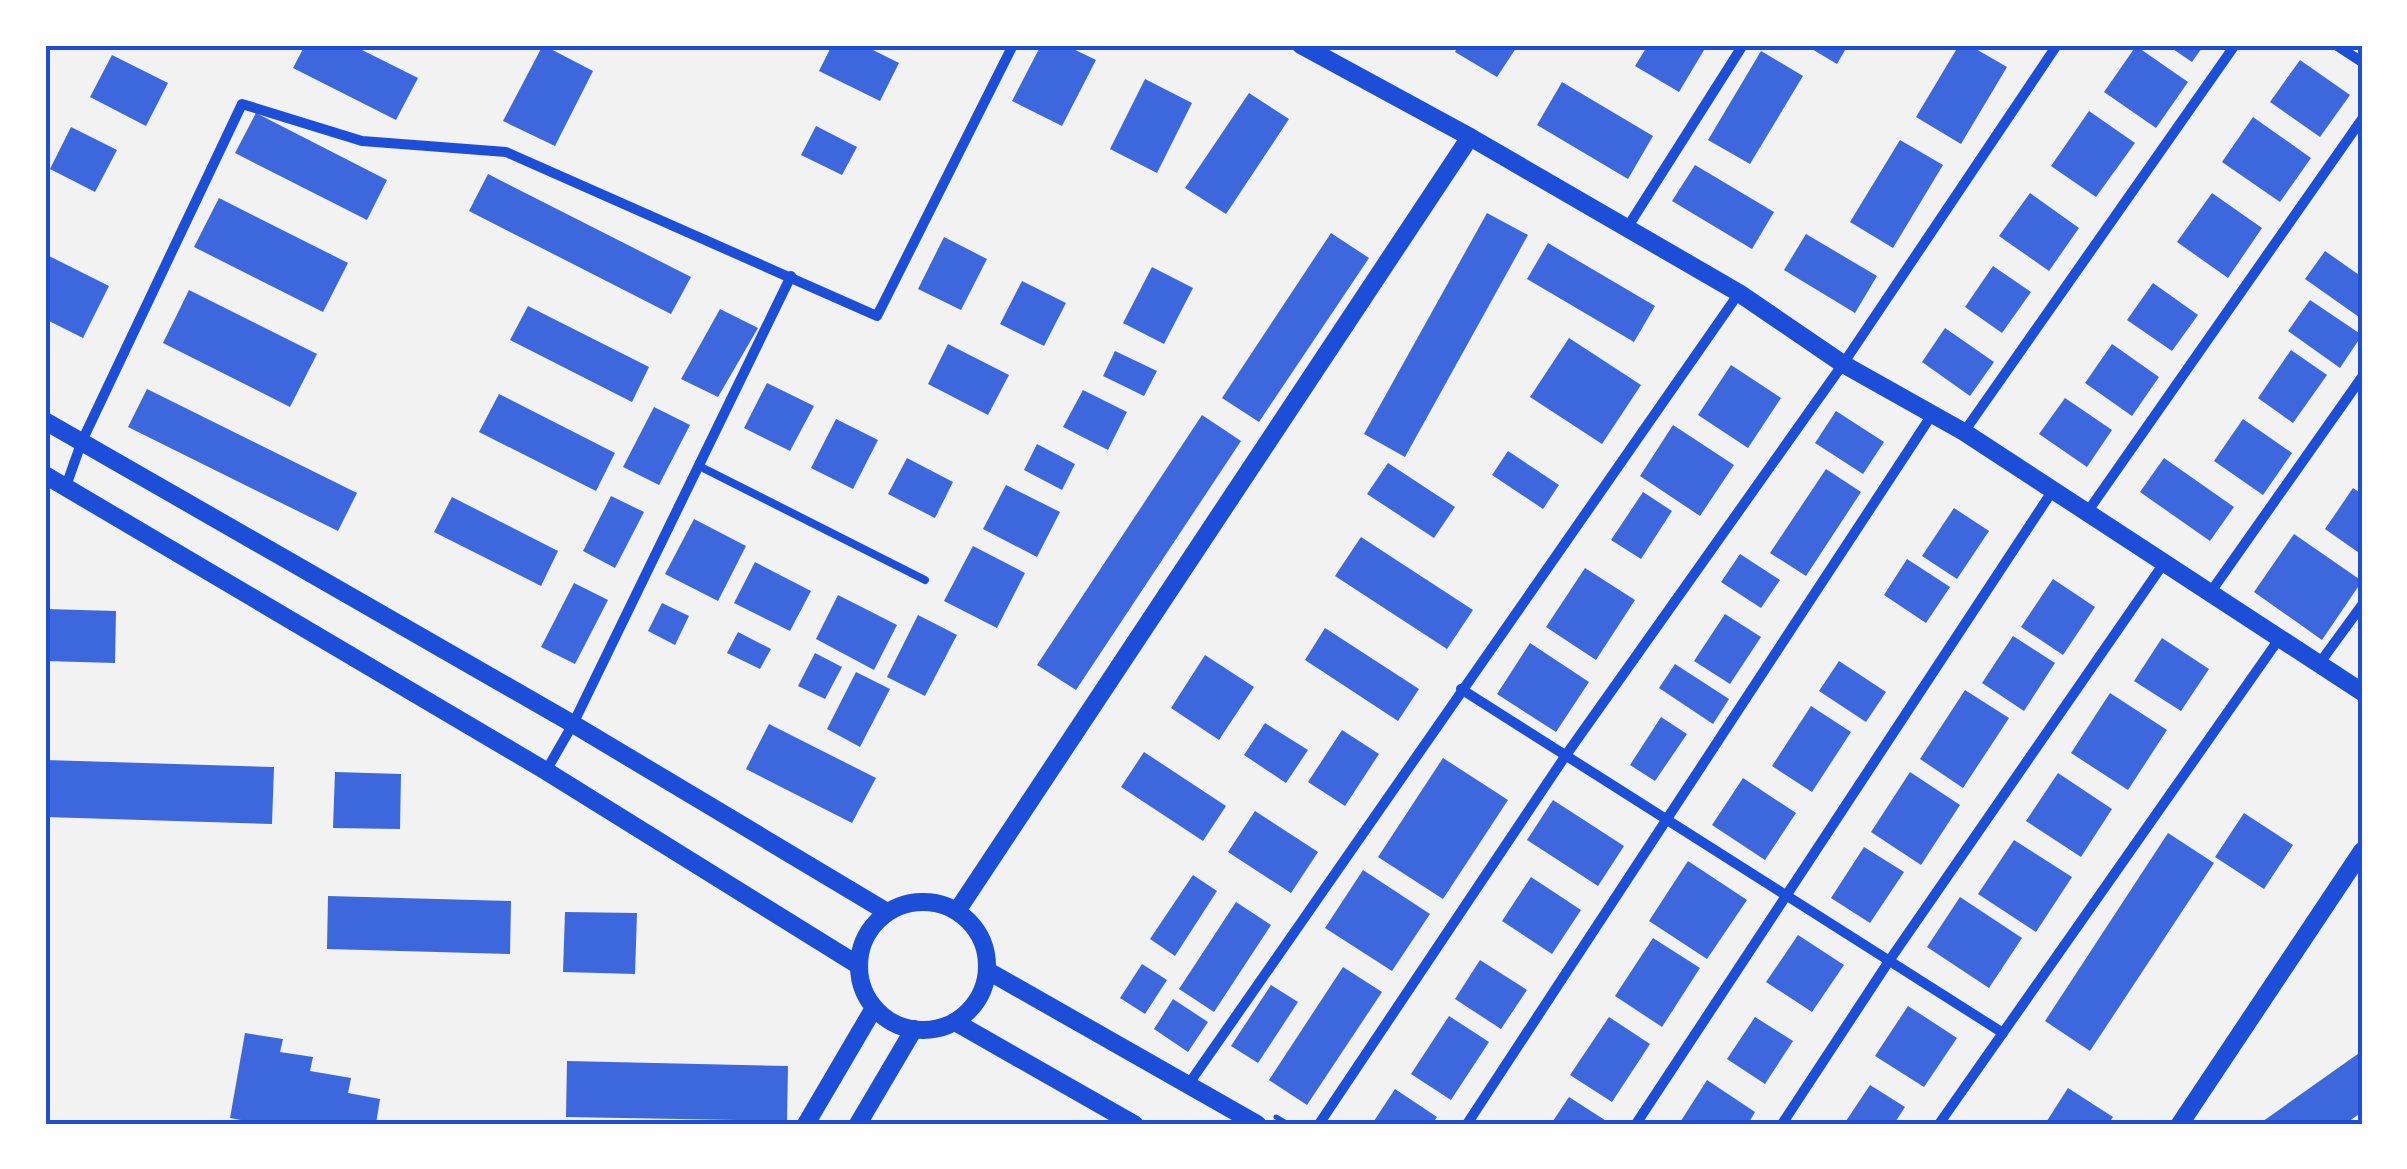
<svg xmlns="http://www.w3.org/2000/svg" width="2407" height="1169" font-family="Poppins,sans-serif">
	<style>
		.building { fill: #3d67dc }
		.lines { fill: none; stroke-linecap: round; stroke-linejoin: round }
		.path { stroke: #1d4ed8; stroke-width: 5 }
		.service { stroke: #1d4ed8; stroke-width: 8 }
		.minor { stroke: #1d4ed8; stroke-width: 10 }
		.tertiary { stroke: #1d4ed8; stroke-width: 18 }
		.neatline { fill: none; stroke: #1d4ed8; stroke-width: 4 }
	</style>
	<rect width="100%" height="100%" fill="#f2f2f2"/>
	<g class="building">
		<path d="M305 45H352L418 78 396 120 293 68Z"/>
		<path d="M543 45 593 71 555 146 503 121Z"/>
		<path d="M832 45H863L899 63 880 101 819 71Z"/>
		<path d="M1041 45H1065L1096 60 1062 126 1012 101Z"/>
		<path d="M1459 45H1518L1497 77 1455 52Z"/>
		<path d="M1648 45H1707L1679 92 1635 66Z"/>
		<path d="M1805 45H1848L1837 64Z"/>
		<path d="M1959 45H1969L2007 67 1961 144 1916 117Z"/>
		<path d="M2167 45H2204L2192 62Z"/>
		<path d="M2136 46 2188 82 2156 128 2104 92Z"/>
		<path d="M1761 51 1803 76 1750 164 1708 140Z"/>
		<path d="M112 55 168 83 146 126 90 97Z"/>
		<path d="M2300 60 2350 95 2320 137 2270 102Z"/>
		<path d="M1145 79 1192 103 1157 173 1110 149Z"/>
		<path d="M1562 82 1653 136 1628 179 1537 125Z"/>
		<path d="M1249 93 1289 119 1226 214 1185 188Z"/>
		<path d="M2089 111 2135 143 2096 197 2051 166Z"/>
		<path d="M256 113 387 180 367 220 235 153Z"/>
		<path d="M2253 117 2311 158 2280 202 2222 162Z"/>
		<path d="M816 126 857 147 842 175 801 155Z"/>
		<path d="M71 127 117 150 95 192 50 169Z"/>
		<path d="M1900 140 1943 165 1893 248 1850 222Z"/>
		<path d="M1695 165 1774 212 1752 249 1672 201Z"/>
		<path d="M488 174 691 277 671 314 469 211Z"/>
		<path d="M2030 193 2079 228 2049 271 1999 236Z"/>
		<path d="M2212 193 2262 228 2228 278 2177 242Z"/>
		<path d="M219 198 348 263 323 312 194 247Z"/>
		<path d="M1487 213 1528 235 1405 457 1364 434Z"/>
		<path d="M1331 233 1369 258 1259 422 1222 398Z"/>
		<path d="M1806 234 1877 276 1855 313 1784 270Z"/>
		<path d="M944 237 987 259 961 310 918 289Z"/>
		<path d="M1548 243 1655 306 1634 342 1527 279Z"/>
		<path d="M2325 251 2362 277V312L2359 317 2305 279Z"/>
		<path d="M45 254 109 286 83 338 45 319Z"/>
		<path d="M1993 266 2031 292 2002 333 1965 307Z"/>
		<path d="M1152 267 1193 288 1164 344 1123 323Z"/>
		<path d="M1022 281 1066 303 1044 346 1000 324Z"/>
		<path d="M2153 283 2198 315 2172 351 2127 320Z"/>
		<path d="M189 290 317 354 290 407 163 343Z"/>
		<path d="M2310 300 2362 335 2340 368 2288 331Z"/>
		<path d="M528 306 649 367 632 402 510 340Z"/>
		<path d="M720 309 758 328 718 397 681 379Z"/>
		<path d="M1945 328 1994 362 1970 396 1922 362Z"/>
		<path d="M1569 338 1641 385 1602 444 1530 397Z"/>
		<path d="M948 344 1009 375 988 415 928 384Z"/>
		<path d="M2112 344 2159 377 2132 416 2085 383Z"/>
		<path d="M2291 350 2327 375 2293 423 2258 398Z"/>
		<path d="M1115 351 1157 371 1144 396 1103 376Z"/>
		<path d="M1731 365 1781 398 1748 448 1698 415Z"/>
		<path d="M767 383 814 406 790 451 744 428Z"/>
		<path d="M147 389 357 493 338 531 128 427Z"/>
		<path d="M1083 390 1127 412 1108 450 1063 427Z"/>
		<path d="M499 394 615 453 596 491 479 432Z"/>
		<path d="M2065 398 2112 430 2087 467 2039 434Z"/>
		<path d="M654 407 690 425 659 485 623 467Z"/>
		<path d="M1836 411 1884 442 1863 474 1815 443Z"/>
		<path d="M1202 415 1241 441 1076 690 1037 665Z"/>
		<path d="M836 419 878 440 853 489 811 468Z"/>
		<path d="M2243 419 2292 453 2263 495 2214 461Z"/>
		<path d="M1673 425 1734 465 1700 516 1640 476Z"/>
		<path d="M1037 444 1075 464 1062 490 1024 470Z"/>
		<path d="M1508 451 1559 485 1543 509 1492 475Z"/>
		<path d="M907 458 953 482 935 518 888 494Z"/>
		<path d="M2164 458 2234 507 2210 541 2140 492Z"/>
		<path d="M1388 463 1455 507 1434 538 1367 494Z"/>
		<path d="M1826 469 1861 492 1806 576 1770 553Z"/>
		<path d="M1006 485 1060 512 1037 557 983 529Z"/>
		<path d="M2353 488 2362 494V555L2325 529Z"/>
		<path d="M1643 492 1672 511 1641 559 1611 540Z"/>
		<path d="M611 496 644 512 615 568 583 551Z"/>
		<path d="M452 497 558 551 541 586 434 532Z"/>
		<path d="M1954 508 1989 531 1957 579 1922 556Z"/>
		<path d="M694 519 746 546 718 601 665 574Z"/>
		<path d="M2294 534 2362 581 2322 640 2254 592Z"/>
		<path d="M1361 537 1473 610 1447 649 1335 576Z"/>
		<path d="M973 546 1025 573 997 628 944 601Z"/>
		<path d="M1740 554 1780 580 1761 608 1721 582Z"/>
		<path d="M1907 559 1950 587 1926 623 1884 595Z"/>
		<path d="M755 562 811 591 790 631 734 603Z"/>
		<path d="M1585 568 1635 600 1596 660 1546 627Z"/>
		<path d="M2053 579 2095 607 2063 655 2021 627Z"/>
		<path d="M574 583 608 600 575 664 541 647Z"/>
		<path d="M838 595 897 625 874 670 816 639Z"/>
		<path d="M662 603 689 616 675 645 648 631Z"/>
		<path d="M46 609 116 611 115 663 45 661Z"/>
		<path d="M1725 614 1761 637 1730 684 1694 661Z"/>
		<path d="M918 615 957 635 925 696 887 677Z"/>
		<path d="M1325 628 1419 689 1398 721 1305 660Z"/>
		<path d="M738 632 771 649 760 669 727 653Z"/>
		<path d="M2013 636 2055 663 2024 711 1982 683Z"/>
		<path d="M2162 638 2209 669 2181 711 2134 681Z"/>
		<path d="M1530 643 1589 682 1556 732 1497 694Z"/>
		<path d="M815 653 842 667 825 699 798 686Z"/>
		<path d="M1205 655 1254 687 1219 740 1171 708Z"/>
		<path d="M1839 661 1886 692 1866 722 1819 691Z"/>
		<path d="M1675 664 1729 699 1713 724 1659 688Z"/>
		<path d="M856 672 890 689 860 747 827 729Z"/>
		<path d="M1965 690 2009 718 1963 788 1920 759Z"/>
		<path d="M2110 693 2167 730 2128 790 2071 753Z"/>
		<path d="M1811 706 1851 732 1812 792 1772 766Z"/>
		<path d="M1661 717 1687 734 1655 781 1630 765Z"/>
		<path d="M1265 723 1308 750 1286 783 1244 755Z"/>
		<path d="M769 724 876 778 852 823 746 769Z"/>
		<path d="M1342 730 1379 754 1345 806 1308 782Z"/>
		<path d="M1144 752 1226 806 1203 841 1121 787Z"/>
		<path d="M1443 758 1508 800 1443 899 1378 857Z"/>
		<path d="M45 760 274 767 272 824 45 817Z"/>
		<path d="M335 772 401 774 400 829 333 828Z"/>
		<path d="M1910 772 1960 805 1921 865 1871 832Z"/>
		<path d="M2058 773 2112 809 2081 857 2026 821Z"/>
		<path d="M1743 778 1796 813 1765 860 1712 825Z"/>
		<path d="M1553 800 1624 846 1598 886 1527 840Z"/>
		<path d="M1255 811 1318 852 1291 893 1228 852Z"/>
		<path d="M2244 813 2293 845 2264 889 2215 857Z"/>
		<path d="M2168 833 2214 863 2090 1051 2045 1021Z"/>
		<path d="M2014 840 2072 877 2036 932 1978 894Z"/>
		<path d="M1864 847 1904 872 1870 923 1831 898Z"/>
		<path d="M1688 861 1747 900 1707 959 1649 921Z"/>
		<path d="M1363 870 1430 914 1392 971 1325 928Z"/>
		<path d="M1193 875 1217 891 1175 956 1150 939Z"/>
		<path d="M1531 877 1581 910 1552 954 1502 921Z"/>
		<path d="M328 896 511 901 510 954 327 949Z"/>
		<path d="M1960 897 2022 938 1989 988 1927 947Z"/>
		<path d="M1236 902 1271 925 1214 1012 1179 989Z"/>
		<path d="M565 912 637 913 635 974 563 972Z"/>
		<path d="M1798 935 1844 965 1812 1012 1766 982Z"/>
		<path d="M1653 938 1700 968 1662 1027 1615 996Z"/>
		<path d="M1480 960 1527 990 1501 1029 1455 999Z"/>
		<path d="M1142 964 1167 980 1145 1014 1120 998Z"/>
		<path d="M1343 967 1382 992 1307 1105 1269 1080Z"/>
		<path d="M1271 985 1298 1002 1258 1063 1231 1046Z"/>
		<path d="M1173 999 1208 1022 1188 1052 1154 1029Z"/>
		<path d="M1908 1006 1957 1038 1924 1087 1875 1056Z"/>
		<path d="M1449 1016 1489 1042 1451 1100 1411 1074Z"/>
		<path d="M1609 1017 1650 1044 1612 1102 1570 1075Z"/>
		<path d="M1755 1017 1793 1041 1765 1084 1727 1059Z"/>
		<path d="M245 1033 283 1039 280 1052 313 1057 310 1071 351 1078 348 1093 380 1099 376 1124H263L230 1118Z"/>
		<path d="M2362 1051V1112L2345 1124H2259Z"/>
		<path d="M567 1061 788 1066 787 1121 566 1117Z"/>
		<path d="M1707 1080 1755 1112 1748 1124H1679Z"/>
		<path d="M1870 1085 1905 1107 1894 1124H1844Z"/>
		<path d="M2068 1088 2113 1117 2108 1124H2045Z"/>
		<path d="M1395 1089 1437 1117 1432 1124H1372Z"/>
		<path d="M1569 1097 1611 1124H1551Z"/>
	</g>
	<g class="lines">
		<path class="path" d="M1276 1117 1288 1124"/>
		<path class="service" d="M699 466 925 580"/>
		<g class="minor">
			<path d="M2336 45 2362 62"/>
			<path d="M1627 228 1743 45"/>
			<path d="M1964 432 2235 45"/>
			<path d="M66 486 82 441 242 104 362 141 506 152 877 316 1013 45"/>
			<path d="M2088 511 2362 119"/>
			<path d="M2210 593 2362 377"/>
			<path d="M2319 664 2362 605"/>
			<path d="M1461 689 2003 1033"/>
			<path d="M546 771 573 724 791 276"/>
			<path d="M1188 1085 1739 293"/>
			<path d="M1319 1124 1566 755 1843 364 2057 45"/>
			<path d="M1467 1124 1933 413"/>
			<path d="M1636 1124 2053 490"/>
			<path d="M1782 1124 1889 961 2164 563"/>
			<path d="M1939 1124 2279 639"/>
		</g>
		<g class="tertiary">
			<path d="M1301 45 1470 137 1739 293 1843 364 1964 432 2362 692"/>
			<path d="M45 421 573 724 887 912"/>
			<path d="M45 475 546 771 858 965"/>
			<circle cx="923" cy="966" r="64"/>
			<path d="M957 911 1470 137"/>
			<path d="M988 971 1257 1124"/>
			<path d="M955 1022 1134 1124"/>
			<path d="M806 1124 874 1008"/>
			<path d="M858 1124 914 1029"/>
			<path d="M2180 1124 2362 851"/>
		</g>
	</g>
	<rect width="2407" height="1169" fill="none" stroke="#ffffff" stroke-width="95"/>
	<rect x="48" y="48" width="2312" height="1074" class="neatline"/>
</svg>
